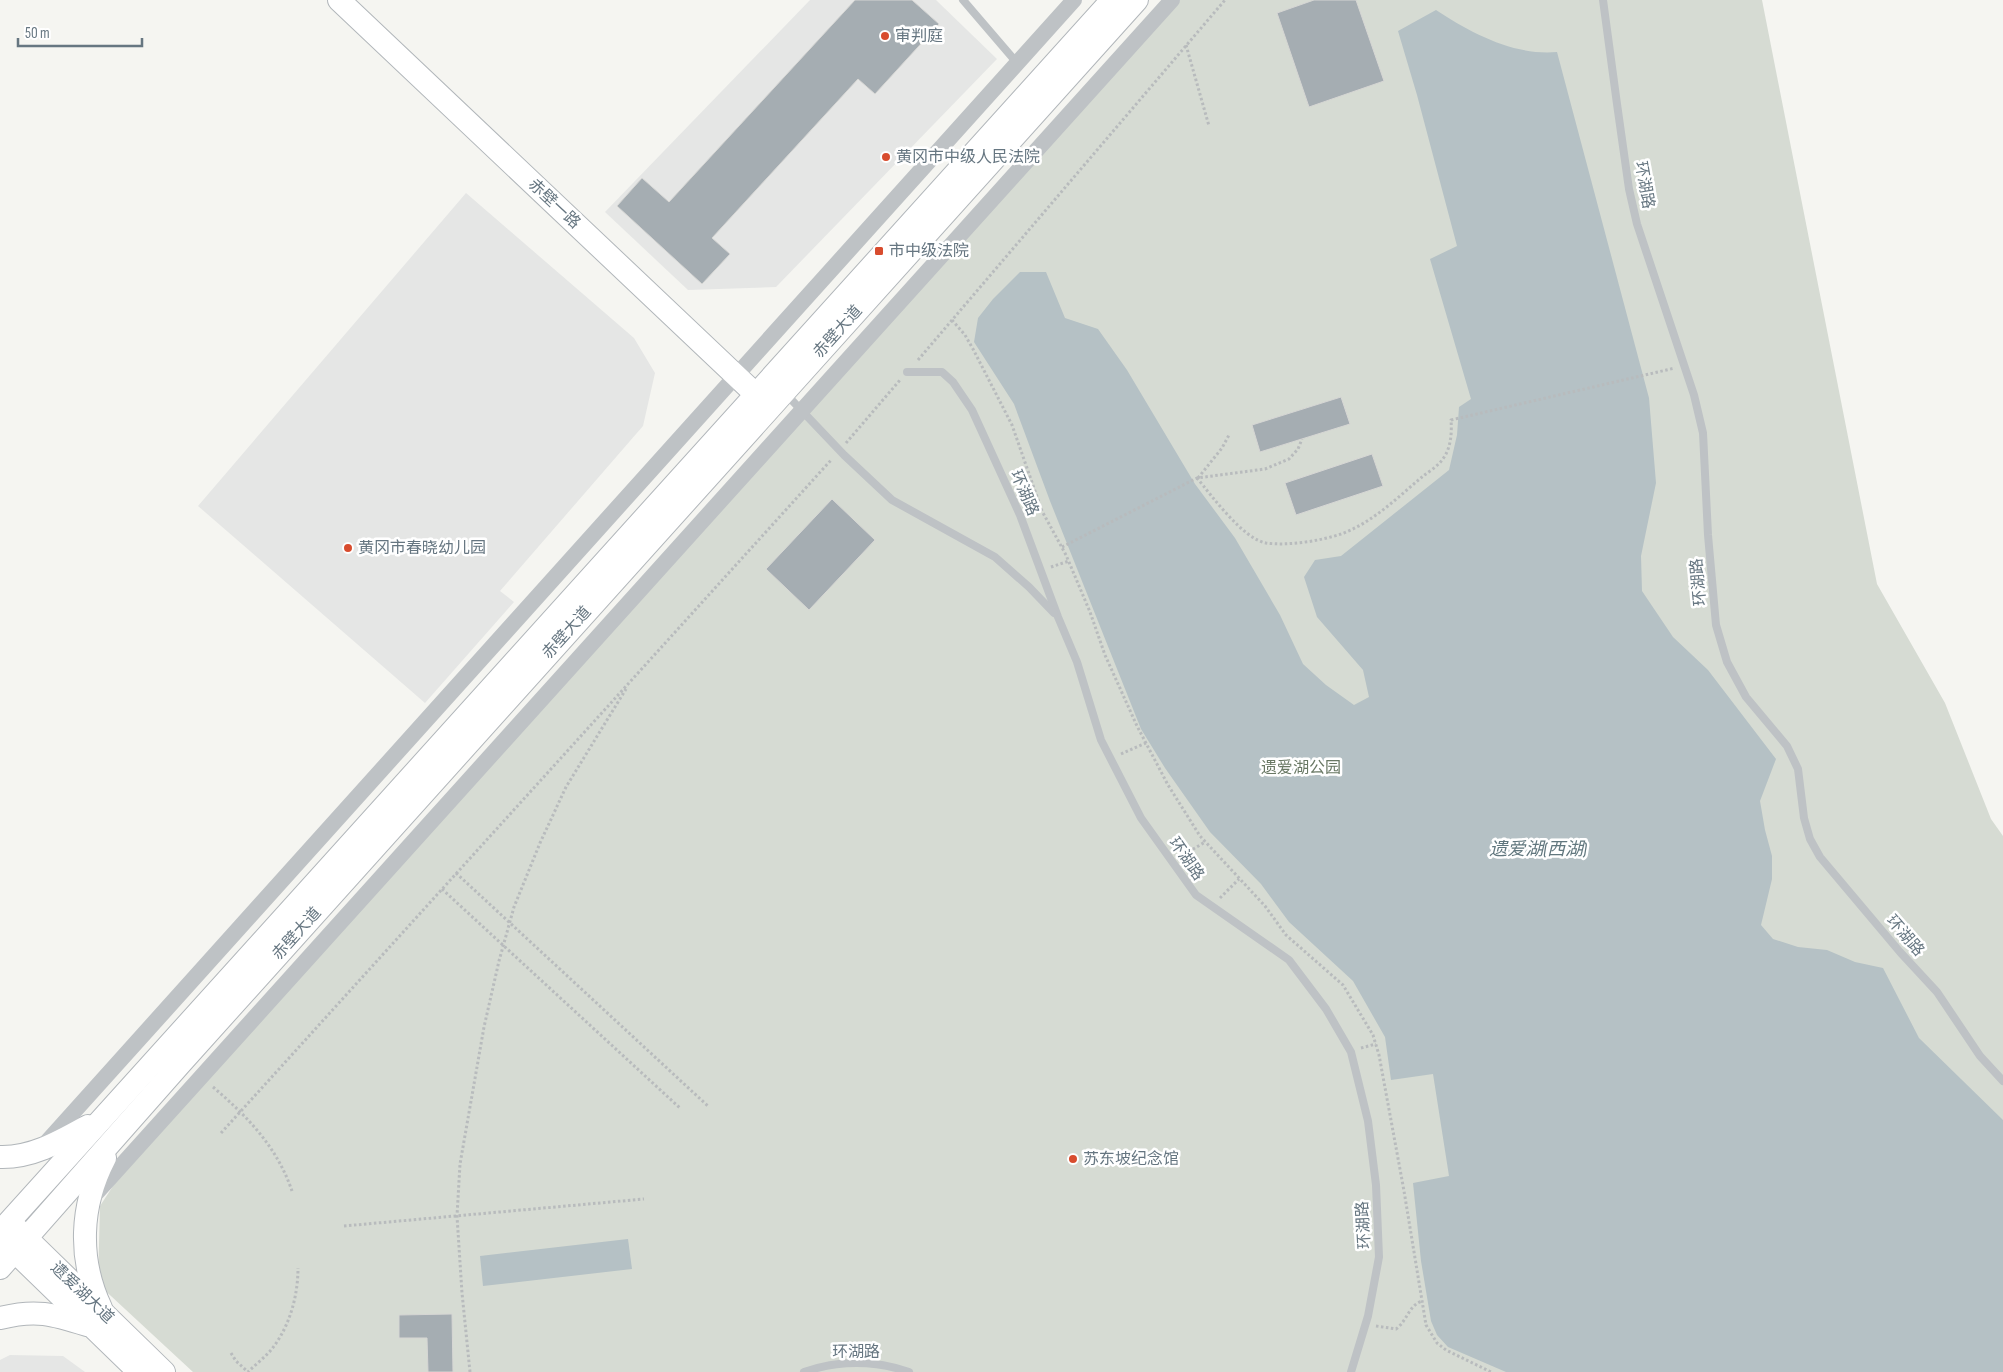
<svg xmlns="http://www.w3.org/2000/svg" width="2003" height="1372" font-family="'Sofia Sans Condensed','Noto Sans SC',sans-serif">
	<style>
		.built { fill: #e5e6e5 }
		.green { fill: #d6dbd3 }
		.water { fill: #b5c1c5 }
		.building { fill: #a5adb2; stroke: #d6d6d4 }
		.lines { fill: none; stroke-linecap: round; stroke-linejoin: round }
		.secondary-casing { stroke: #b1b6ba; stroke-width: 24 }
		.path { stroke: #b8bbbd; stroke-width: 3; stroke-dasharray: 2.5 2.5; stroke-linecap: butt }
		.lane { stroke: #bec2c5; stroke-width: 8 }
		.street { stroke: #bec2c5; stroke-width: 16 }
		.secondary { stroke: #fff; stroke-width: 22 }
		.poi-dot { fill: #d84c2e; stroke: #fff; stroke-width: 2 }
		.labels { text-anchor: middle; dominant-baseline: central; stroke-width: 5; stroke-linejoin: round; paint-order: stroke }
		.poi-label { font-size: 16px; fill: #667681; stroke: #fff; text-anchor: start }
		.street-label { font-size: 16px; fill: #667681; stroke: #fff }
		.park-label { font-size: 16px; fill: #697864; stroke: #fff }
		.water-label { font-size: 18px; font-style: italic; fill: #61777e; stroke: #fff }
	</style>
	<rect width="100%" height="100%" fill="#f5f5f1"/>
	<g class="built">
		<path d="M810 0H936L997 59 776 287 688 290 605 212Z"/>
		<path d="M466 193 634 338 655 373 643 426 500 591 514 602 425 703 198 506Z"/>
		<path d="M10 1355 63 1356 85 1372H0V1360Z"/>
	</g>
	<path class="green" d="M1180 0H1762L1877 584 1945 703 1991 819 2003 836V1372H193L98 1284 100 1206 115 1183Z"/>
	<g class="water">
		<path d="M1436 10C1471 33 1514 56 1557 52L1649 398 1656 483 1641 556 1642 591 1673 637 1708 670 1776 759 1760 801 1765 830 1772 856V879L1761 925 1773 939 1798 947 1827 950 1855 962 1883 968 1919 1038 2003 1120V1372H1506L1448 1347 1437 1335 1431 1321 1421 1261 1413 1183 1449 1176 1433 1074 1391 1080 1385 1037 1353 981 1289 922 1261 884 1210 832 1165 768 1141 729 1050 501 1014 404 974 342 978 318 993 299 1020 272H1046L1065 318 1098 329 1127 370 1195 484 1235 538 1280 615 1303 664 1326 685 1354 705 1369 697 1363 670 1317 617 1304 577 1315 560 1341 556 1449 470 1457 435 1459 407 1471 399 1430 259 1457 246 1417 95 1398 31Z"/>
		<path d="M628 1239 632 1269 483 1286 480 1256Z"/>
	</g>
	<g class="building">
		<path d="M855 0H912L939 24 875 94 858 79 712 238 730 254 702 284 617 206 642 178 669 202Z"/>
		<path d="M1314 0H1356L1384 81 1309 107 1277 13Z"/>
		<path d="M1341 397 1350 424 1260 452 1252 425Z"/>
		<path d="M1372 454 1383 486 1296 515 1285 483Z"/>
		<path d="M832 499 875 540 809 610 766 569Z"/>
		<path d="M452 1314 453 1372H428L427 1338H399V1315Z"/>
	</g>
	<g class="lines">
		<g class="secondary-casing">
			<g id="secondary">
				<path d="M339 0 767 405"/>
				<path d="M0 1157C32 1158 61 1141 88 1126"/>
				<path d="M16 1228 164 1372"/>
				<path d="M0 1232 1112 0"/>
				<path d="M4 1241 139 1372"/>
				<path d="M0 1268 180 1064 1137 0"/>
				<path d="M101 1308C78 1259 80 1206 105 1158"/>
				<path d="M0 1318C36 1309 52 1314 87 1325"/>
			</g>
		</g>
		<g class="path">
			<path d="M1186 45 1209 126"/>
			<path d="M952 320 965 335 973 349 1012 425 1042 511 1066 555 1090 612 1105 655 1137 726 1168 785 1200 836 1265 906 1286 935 1343 985 1373 1035 1379 1055 1404 1191 1426 1325 1437 1343 1446 1350 1491 1372"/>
			<path d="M918 360 1225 0"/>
			<path d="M846 443 900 380"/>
			<path d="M1197 478C1212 496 1243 539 1266 543 1288 546 1320 541 1341 534 1372 523 1397 498 1422 477 1428 472 1437 467 1442 460 1451 449 1452 433 1451 420L1675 368"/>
			<path d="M1198 478 1222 448 1229 435"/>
			<path d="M1062 547 1197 478 1265 469 1289 459 1298 449 1302 439"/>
			<path d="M1051 567 1069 561"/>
			<path d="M1121 754 1146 743"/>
			<path d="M1180 857 1205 842"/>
			<path d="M456 873 709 1107"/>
			<path d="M442 889 681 1109"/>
			<path d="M1220 898 1239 879"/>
			<path d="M1361 1048 1376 1044"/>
			<path d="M213 1087C248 1117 277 1147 292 1191"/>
			<path d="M221 1133 832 459"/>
			<path d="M344 1226 644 1199"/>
			<path d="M1376 1326 1396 1329C1408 1320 1408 1306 1422 1301"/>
			<path d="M231 1353 236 1361 248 1372C255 1365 264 1358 271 1350 289 1328 298 1297 298 1268"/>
			<path d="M470 1372 462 1293 457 1216 460 1164 484 1027 499 961 514 907 540 843 566 787 626 689"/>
		</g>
		<g class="lane">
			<path d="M963 0 1017 63"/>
			<path d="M1603 0 1617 104 1629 189 1637 224 1694 395 1703 433 1708 535 1716 625 1727 662 1746 697 1787 746 1798 769 1804 818 1810 839 1820 857 1900 952 1937 992 1980 1056 2003 1081"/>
			<path d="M907 372H942L953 382 972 410 1020 515 1058 617 1077 662 1101 740 1141 818 1196 895 1289 960 1326 1009 1351 1052 1368 1121 1376 1185 1379 1257 1368 1316 1351 1372"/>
			<path d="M785 393 844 455 892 500 995 557 1029 587 1054 613"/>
			<path d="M804 1372C838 1360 875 1360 909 1372"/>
		</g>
		<g class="street">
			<path d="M44 1145 1074 0"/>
			<path d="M91 1199 1172 0"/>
		</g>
		<use href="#secondary" class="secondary"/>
	</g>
	<g class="poi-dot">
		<circle cx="885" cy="36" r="5"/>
		<circle cx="886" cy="157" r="5"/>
		<rect x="874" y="246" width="10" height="10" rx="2.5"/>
		<circle cx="348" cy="548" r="5"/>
		<circle cx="1073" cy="1159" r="5"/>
	</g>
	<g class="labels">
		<g class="poi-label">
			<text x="895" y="36">审判庭</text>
			<text x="896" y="157">黄冈市中级人民法院</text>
			<text x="889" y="251">市中级法院</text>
			<text x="358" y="548">黄冈市春晓幼儿园</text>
			<text x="1083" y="1159">苏东坡纪念馆</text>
		</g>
		<g class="street-label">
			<text transform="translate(1644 185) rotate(80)">环湖路</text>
			<text transform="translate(554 204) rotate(43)">赤壁一路</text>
			<text transform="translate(838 332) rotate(-48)">赤壁大道</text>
			<text transform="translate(1024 493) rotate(67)">环湖路</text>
			<text transform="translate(1699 582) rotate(-95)">环湖路</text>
			<text transform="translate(567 633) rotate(-48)">赤壁大道</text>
			<text transform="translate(1186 859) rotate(55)">环湖路</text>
			<text transform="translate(297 934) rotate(-48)">赤壁大道</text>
			<text transform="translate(1905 936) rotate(49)">环湖路</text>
			<text transform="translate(1364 1225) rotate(-93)">环湖路</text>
			<text transform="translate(82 1293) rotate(44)">遗爱湖大道</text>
			<text x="856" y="1352">环湖路</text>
		</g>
		<g class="park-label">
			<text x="1301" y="768">遗爱湖公园</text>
		</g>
		<g class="water-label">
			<text x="1538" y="849">遗爱湖(西湖)</text>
		</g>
	</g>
	<path d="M18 38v8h124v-8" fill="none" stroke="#667681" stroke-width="2.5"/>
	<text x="25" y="38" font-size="15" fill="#667681" stroke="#ffffff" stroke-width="4" paint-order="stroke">50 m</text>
</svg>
